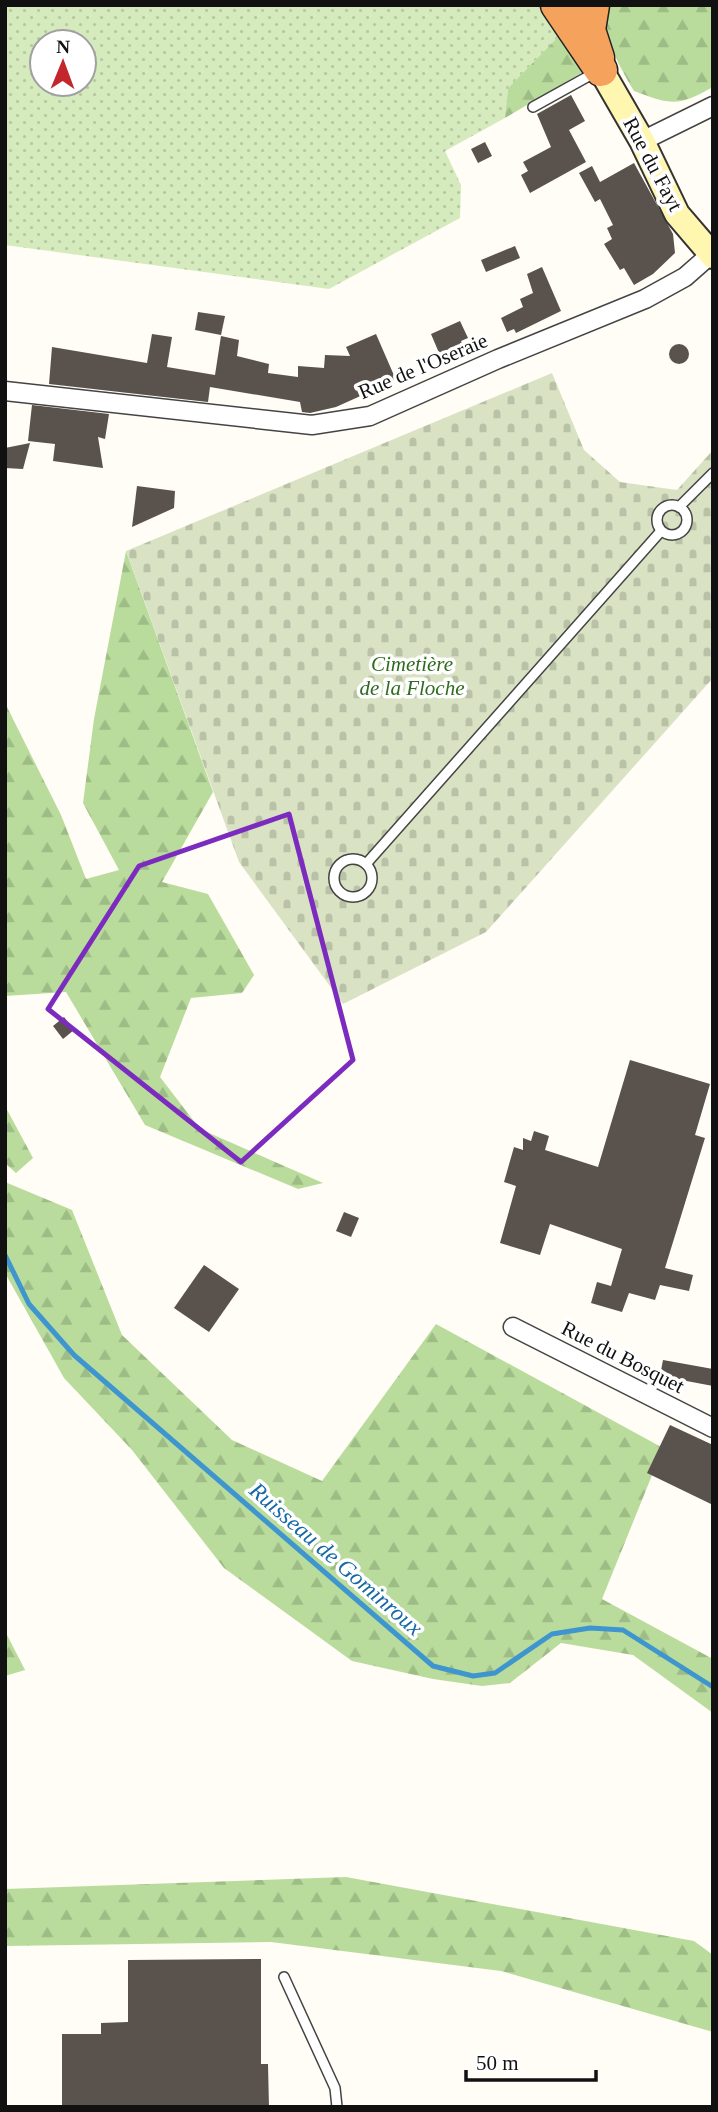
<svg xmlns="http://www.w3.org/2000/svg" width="718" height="2112" font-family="Georgia,serif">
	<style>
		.grass { fill: url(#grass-dots); fill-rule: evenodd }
		.forest { fill: url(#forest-firs) }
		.cemetery { fill: url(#cemetery-stones) }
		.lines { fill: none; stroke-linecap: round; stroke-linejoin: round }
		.stream { stroke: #3f96cf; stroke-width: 5 }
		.building { fill: #5a524d }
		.lane-casing { stroke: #444; stroke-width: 12 }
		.street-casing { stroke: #444; stroke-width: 21 }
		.secondary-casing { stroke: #333; stroke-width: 28 }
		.highway-casing { stroke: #222; stroke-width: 35 }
		.lane { stroke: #fff; stroke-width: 9 }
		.street { stroke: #fff; stroke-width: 18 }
		.secondary { stroke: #fff6b0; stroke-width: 24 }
		.highway { stroke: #f5a25d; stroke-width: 32 }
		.marked { fill: none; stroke: #7b2cbf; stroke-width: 5; stroke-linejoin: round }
		.labels { text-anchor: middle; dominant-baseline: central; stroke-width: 7; stroke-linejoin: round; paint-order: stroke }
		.street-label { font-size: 21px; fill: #111; stroke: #fff }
		.park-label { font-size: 21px; font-style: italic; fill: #2f6b1f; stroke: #fff }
		.water-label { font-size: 23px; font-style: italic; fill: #1768a6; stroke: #fff }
	</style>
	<defs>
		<pattern id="grass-dots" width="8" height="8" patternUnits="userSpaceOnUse" patternTransform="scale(1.75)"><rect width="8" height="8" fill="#d5ebbd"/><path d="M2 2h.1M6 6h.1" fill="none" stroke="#b6c8a1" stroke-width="1.8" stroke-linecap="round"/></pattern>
		<pattern id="forest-firs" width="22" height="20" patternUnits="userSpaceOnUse" patternTransform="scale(1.75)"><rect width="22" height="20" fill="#b9dc9c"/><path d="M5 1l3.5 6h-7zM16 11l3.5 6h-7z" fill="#9ebc85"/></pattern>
		<pattern id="cemetery-stones" width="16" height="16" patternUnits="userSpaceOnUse" patternTransform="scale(1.75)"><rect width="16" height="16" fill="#d9e3c4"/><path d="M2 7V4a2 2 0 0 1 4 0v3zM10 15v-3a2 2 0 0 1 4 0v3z" fill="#b9c2a7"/></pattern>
	</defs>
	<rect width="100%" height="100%" fill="#fffdf5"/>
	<path class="grass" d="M5 5H547L558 37 508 88 505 118 445 151 461 185 460 218 329 289 5 245ZM42 42H84V84H42Z"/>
	<g class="forest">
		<path d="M605 5H713V87C677 107 672 105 634 91 618 64 603 38 605 5Z"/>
		<path d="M553 22 586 70 505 118 508 88 557 38Z"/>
		<path d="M126 551 213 792 162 882 208 894 254 975 242 993 191 998 160 1077 200 1129 323 1183 298 1189 145 1125 66 992 5 996V703L61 815 86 879 119 870 83 803 94 719Z"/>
		<path d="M5 1106 33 1158 16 1173 5 1163Z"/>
		<path d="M5 1182 72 1210 122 1335 232 1440 322 1481 436 1324 663 1448 602 1599 713 1659V1713L633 1655 561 1643 510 1683 482 1686 433 1679 352 1661 224 1568 132 1450 64 1378 5 1273Z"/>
		<path d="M5 1631 25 1670 5 1676Z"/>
		<path d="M346 1877 694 1941 713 1955V2032L501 1971 271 1942 5 1946V1889Z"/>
	</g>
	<path class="cemetery" d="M552 373 584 450 620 482 677 490 713 450V678L486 932 343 1004 239 862 126 551Z"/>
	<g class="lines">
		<path class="stream" d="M5 1255 29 1304 74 1355 433 1666 473 1676 495 1673 552 1634 590 1628 623 1630 713 1687"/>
	</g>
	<g class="building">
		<path d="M571 95 585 121 569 130 586 162 530 193 521 175 528 171 523 162 551 147 537 114Z"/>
		<path d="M485 142 492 156 478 163 471 149Z"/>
		<path d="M634 163 673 234 675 253 653 274 634 285 624 268 620 270 604 244 612 239 607 228 613 225 600 199 595 202 579 173 592 166 600 182Z"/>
		<path d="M515 246 520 258 486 272 481 260Z"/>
		<path d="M542 267 561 311 516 333 514 329 507 332 501 318 523 307 520 299 533 293 527 274Z"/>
		<path d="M198 312 225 316 221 335 195 330Z"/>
		<path d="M460 321 468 338 461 341 465 350 442 360 431 334Z"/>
		<path d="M152 334 172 337 167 367 215 375 221 336 239 340 237 356 269 364 268 373 298 377V366L324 368 325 355 350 356 346 347 376 334 396 380 336 407 310 413 302 412 300 402 210 387 208 402 49 384 52 347 147 363Z"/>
		<circle cx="679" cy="354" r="10"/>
		<path d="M32 405 109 414 105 439 98 437 103 468 53 461 55 444 28 441Z"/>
		<path d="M30 443 23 469 5 468V448Z"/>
		<path d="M137 486 175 491 174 508 132 527Z"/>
		<path d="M64 1017 74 1030 63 1039 53 1026Z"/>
		<path d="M630 1060 710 1084 695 1135 705 1138 665 1268 693 1275 689 1291 660 1285 655 1300 629 1293 622 1312 591 1303 597 1282 611 1286 622 1249 550 1224 540 1255 500 1243 516 1186 504 1182 514 1147 523 1150V1138L531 1141 534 1131 549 1136 545 1150 598 1167Z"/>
		<path d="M344 1212 359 1218 351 1237 336 1231Z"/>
		<path d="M204 1265 239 1289 209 1332 174 1308Z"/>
		<path d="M663 1360 713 1369V1386L660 1376Z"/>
		<path d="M670 1425 713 1445V1505L647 1473Z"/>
		<path d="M261 1959V2064H268L269 2107H62V2034H101V2023L128 2022V1960Z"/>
	</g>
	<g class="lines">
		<g class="lane-casing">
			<g id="lane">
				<path d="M533 107 596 72"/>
				<circle cx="672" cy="520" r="15"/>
				<path d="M679 507 713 473"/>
				<circle cx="353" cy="878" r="19"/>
				<path d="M366 864 661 531"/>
				<path d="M284 1977 335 2088 337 2107"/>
			</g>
		</g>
		<g class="street-casing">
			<g id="street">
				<path d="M642 141 713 106"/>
				<path d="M5 391 312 425 370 416 498 359 645 299 685 277 710 255"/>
				<path d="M513 1327 713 1428"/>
			</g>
		</g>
		<g class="secondary-casing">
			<path id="secondary" d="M601 70 642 141 677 214 713 256"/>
		</g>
		<g class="highway-casing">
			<g id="highway">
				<path d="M557 5 601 70"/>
				<path d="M593 5 589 30 598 58"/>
			</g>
		</g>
		<use href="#lane" class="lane"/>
		<use href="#street" class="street"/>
		<use href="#secondary" class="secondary"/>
		<use href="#highway" class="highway"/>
	</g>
	<path class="marked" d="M289 814 353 1060 241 1162 48 1009 139 866Z"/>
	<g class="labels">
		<g class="street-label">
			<text transform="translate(653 164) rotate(62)">Rue du Fayt</text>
			<text transform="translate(423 366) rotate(-23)">Rue de l'Oseraie</text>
			<text transform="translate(623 1357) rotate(27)">Rue du Bosquet</text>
		</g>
		<g class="park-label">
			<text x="412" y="664">Cimetière<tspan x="412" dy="24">de la Floche</tspan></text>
		</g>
		<g class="water-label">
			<text transform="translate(336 1559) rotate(41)">Ruisseau de Gominroux</text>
		</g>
	</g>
	<rect width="718" height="2112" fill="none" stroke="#111111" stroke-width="14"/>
	<g transform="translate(63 63) rotate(1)"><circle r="33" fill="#ffffff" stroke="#a0a0a0" stroke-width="2"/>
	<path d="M0-5L12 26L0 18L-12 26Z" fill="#c4262e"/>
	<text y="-10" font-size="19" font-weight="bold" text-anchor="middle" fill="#111111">N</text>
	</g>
	<path d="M466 2070v10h130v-10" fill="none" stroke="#111111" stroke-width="3.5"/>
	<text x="476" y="2070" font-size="21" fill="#111111" stroke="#ffffff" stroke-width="5" paint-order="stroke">50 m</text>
</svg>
